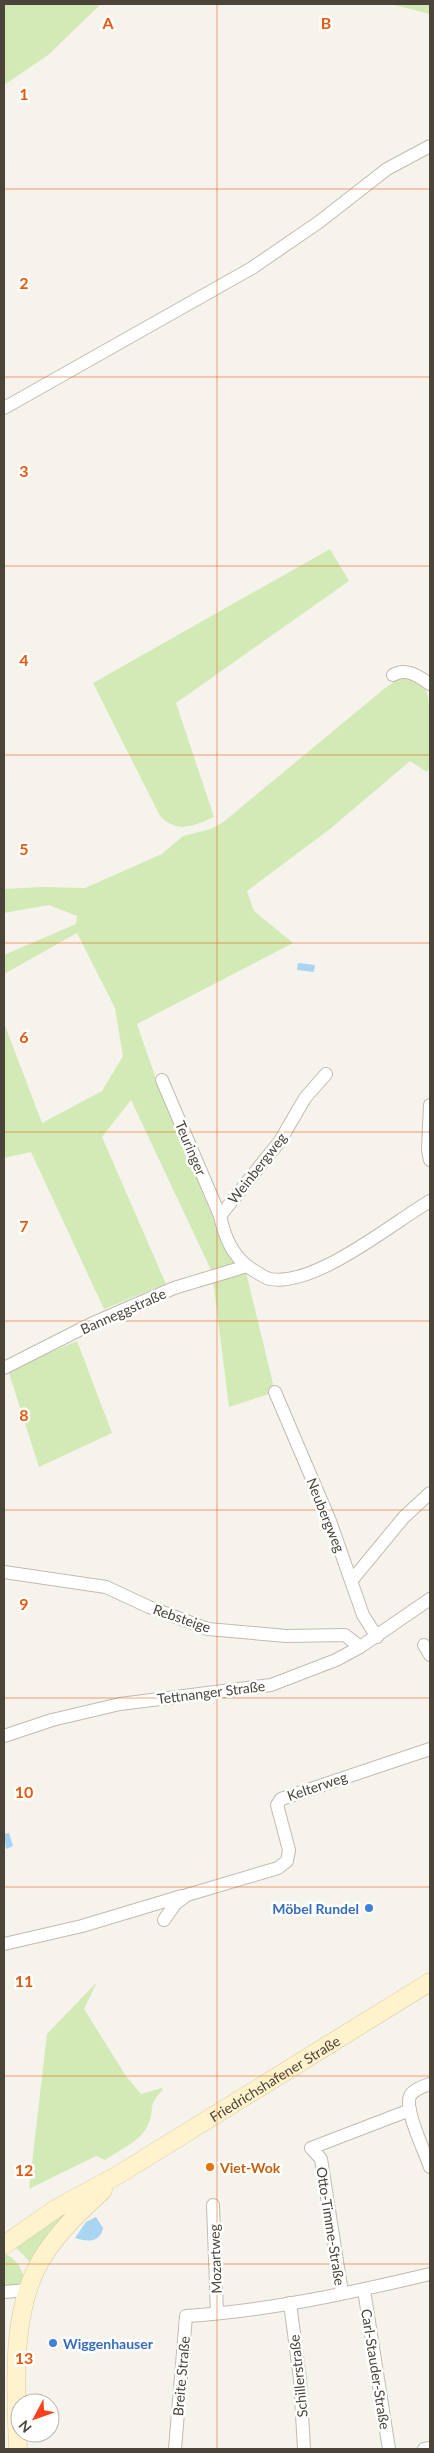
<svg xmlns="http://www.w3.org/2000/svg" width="434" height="2453" font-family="Lato,sans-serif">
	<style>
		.green { fill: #d2eab5 }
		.water { fill: #a9d4f2 }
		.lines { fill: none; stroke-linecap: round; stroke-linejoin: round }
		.street-casing { stroke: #c2bbae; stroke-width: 14 }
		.secondary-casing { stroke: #d6c79b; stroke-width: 19 }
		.street { stroke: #fff; stroke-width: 12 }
		.secondary { stroke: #fff3cd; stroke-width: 18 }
		.grid { fill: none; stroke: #e8590c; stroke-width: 1; stroke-opacity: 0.55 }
		.shop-dot { fill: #3f7fe0; stroke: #fff; stroke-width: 2 }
		.food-dot { fill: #e8710a; stroke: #fff; stroke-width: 2 }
		.labels { text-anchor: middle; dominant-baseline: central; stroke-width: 5; stroke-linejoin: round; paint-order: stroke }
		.street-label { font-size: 14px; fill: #4b4439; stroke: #fff }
		.shop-label { font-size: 14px; font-weight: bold; fill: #366cbe; stroke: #fff; text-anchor: end }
		.food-label { font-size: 14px; font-weight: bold; fill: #c56008; stroke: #fff; text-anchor: start }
		.grid-label { font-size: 16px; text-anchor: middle; font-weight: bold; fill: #e8590c; stroke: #fff; stroke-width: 5; stroke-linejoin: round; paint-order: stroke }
	</style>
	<rect width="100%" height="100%" fill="#f6f3ec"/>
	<g class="green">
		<path d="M4 4H101L48 55 4 85Z"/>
		<path d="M390 4H430V14Z"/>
		<path d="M330 549 349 581 176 703 214 817C193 826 178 834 160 816L93 683Z"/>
		<path d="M399 678C407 678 415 677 422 683 434 697 430 748 430 768L427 772 410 761 330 829 247 891 254 911 293 943 137 1024 157 1082 229 1257 246 1272 275 1392 229 1407 212 1272 131 1100 102 1137 166 1284 104 1309 31 1152 4 1158V1023L42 1123 102 1091 123 1056 115 1008 77 933 4 974V955L76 924 77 916 49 905 4 913V889L41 887 85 888 162 854 183 836 211 829 222 823 384 689Z"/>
		<path d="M77 1341 112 1433 39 1467 8 1370Z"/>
		<path d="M97 1982 84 2009 126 2076 141 2094 162 2088 163 2090C146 2106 156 2108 148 2125 141 2141 118 2151 105 2160L96 2156 29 2189 47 2034Z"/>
		<path d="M70 2211 31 2264 23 2254 12 2245Z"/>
		<path d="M4 2253C16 2259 23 2268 24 2281L11 2287H4Z"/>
	</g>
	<g class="water">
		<path d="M298 963 315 965 314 972 297 970Z"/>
		<path d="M9 1833 13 1846 6 1849 4 1834Z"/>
		<path d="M96 2217 103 2228C100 2243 87 2242 75 2238L86 2222Z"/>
	</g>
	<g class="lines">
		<g class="street-casing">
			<g id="street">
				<path d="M4 408 252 268 319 222 387 169 430 146"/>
				<path d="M393 675C406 667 418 676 430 684"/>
				<path d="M326 1074 305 1098 280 1141 220 1216C225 1238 233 1258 253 1270 258 1273 265 1278 270 1279 315 1287 391 1224 430 1201"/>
				<path d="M162 1080 220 1216"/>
				<path d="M430 1105 428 1150 430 1160"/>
				<path d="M4 1368 91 1324 174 1288 247 1266"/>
				<path d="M275 1392 330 1521 363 1615 377 1637"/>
				<path d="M4 1572 106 1587 149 1607 208 1629 286 1636 345 1635 360 1647"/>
				<path d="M352 1580 404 1517 430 1493"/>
				<path d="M424 1645 430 1655"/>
				<path d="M4 1736 52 1720 120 1704 271 1685 336 1660 360 1647 430 1599"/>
				<path d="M164 1920 175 1904 187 1895 278 1868 287 1861 289 1850 277 1805 281 1799 430 1749"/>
				<path d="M4 1944 82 1926 182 1896"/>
				<path d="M430 2084C424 2086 414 2089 410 2096 404 2110 425 2152 430 2167"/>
				<path d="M213 2205 217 2313"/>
				<path d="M364 2290 389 2449"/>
				<path d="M4 2292 27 2290"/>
				<path d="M342 2293 321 2159 311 2148 410 2110"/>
				<path d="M290 2303 300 2379 304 2449"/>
				<path d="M175 2449 186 2316C268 2311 350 2293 430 2274"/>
				<path d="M424 2449 430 2448"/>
			</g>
		</g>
		<g class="secondary-casing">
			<g id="secondary">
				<path id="s1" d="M4 2245 57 2208 118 2175 430 1982"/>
				<path d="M18 2449C16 2387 9 2306 46 2252 62 2228 82 2210 103 2190"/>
			</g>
		</g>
		<use href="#street" class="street"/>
		<use href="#secondary" class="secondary"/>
	</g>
	<path class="grid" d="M217 4V2449M4 189H430M4 377H430M4 566H430M4 755H430M4 943H430M4 1132H430M4 1321H430M4 1510H430M4 1698H430M4 1887H430M4 2076H430M4 2264H430"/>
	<g class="shop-dot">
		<circle cx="369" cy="1908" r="5"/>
		<circle cx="53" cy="2343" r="5"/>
	</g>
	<circle class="food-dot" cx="210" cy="2167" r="5"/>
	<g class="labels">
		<g class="street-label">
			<text transform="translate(191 1148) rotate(67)">Teuringer</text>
			<text transform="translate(257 1168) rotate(-52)">Weinbergweg</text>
			<text transform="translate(123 1311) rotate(-24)">Banneggstraße</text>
			<text transform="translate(326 1515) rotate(68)">Neubergweg</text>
			<text transform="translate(182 1618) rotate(19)">Rebsteige</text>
			<text transform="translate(211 1692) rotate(-7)">Tettnanger Straße</text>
			<text transform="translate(317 1786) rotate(-19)">Kelterweg</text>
			<text stroke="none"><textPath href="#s1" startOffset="318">Friedrichshafener Straße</textPath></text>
			<text transform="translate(331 2226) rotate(81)">Otto-Timme-Straße</text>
			<text transform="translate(215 2259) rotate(-92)">Mozartweg</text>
			<text transform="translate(376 2369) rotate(81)">Carl-Stauder-Straße</text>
			<text transform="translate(181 2376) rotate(-85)">Breite Straße</text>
			<text transform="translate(298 2376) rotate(-96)">Schillerstraße</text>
		</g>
		<g class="shop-label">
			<text x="359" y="1908">Möbel Rundel</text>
			<text x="63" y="2343" text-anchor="start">Wiggenhauser</text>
		</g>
		<g class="food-label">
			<text x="220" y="2167">Viet-Wok</text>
		</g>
	</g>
	<g class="grid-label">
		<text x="108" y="29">A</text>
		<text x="326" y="29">B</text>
		<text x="24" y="100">1</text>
		<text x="24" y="289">2</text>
		<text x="24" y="477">3</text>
		<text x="24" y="666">4</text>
		<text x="24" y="855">5</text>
		<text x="24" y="1043">6</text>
		<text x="24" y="1232">7</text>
		<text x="24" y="1421">8</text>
		<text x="24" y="1610">9</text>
		<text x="24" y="1798">10</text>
		<text x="24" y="1987">11</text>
		<text x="24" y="2176">12</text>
		<text x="24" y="2364">13</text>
	</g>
	<rect width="434" height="2453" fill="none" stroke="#4b4439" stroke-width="10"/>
	<g transform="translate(35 2418) rotate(229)"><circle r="24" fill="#ffffff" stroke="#b7b4b0"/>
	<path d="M0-4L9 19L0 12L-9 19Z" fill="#fc3f1d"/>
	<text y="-8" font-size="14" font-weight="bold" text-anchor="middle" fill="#4b4439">N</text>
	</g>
</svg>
